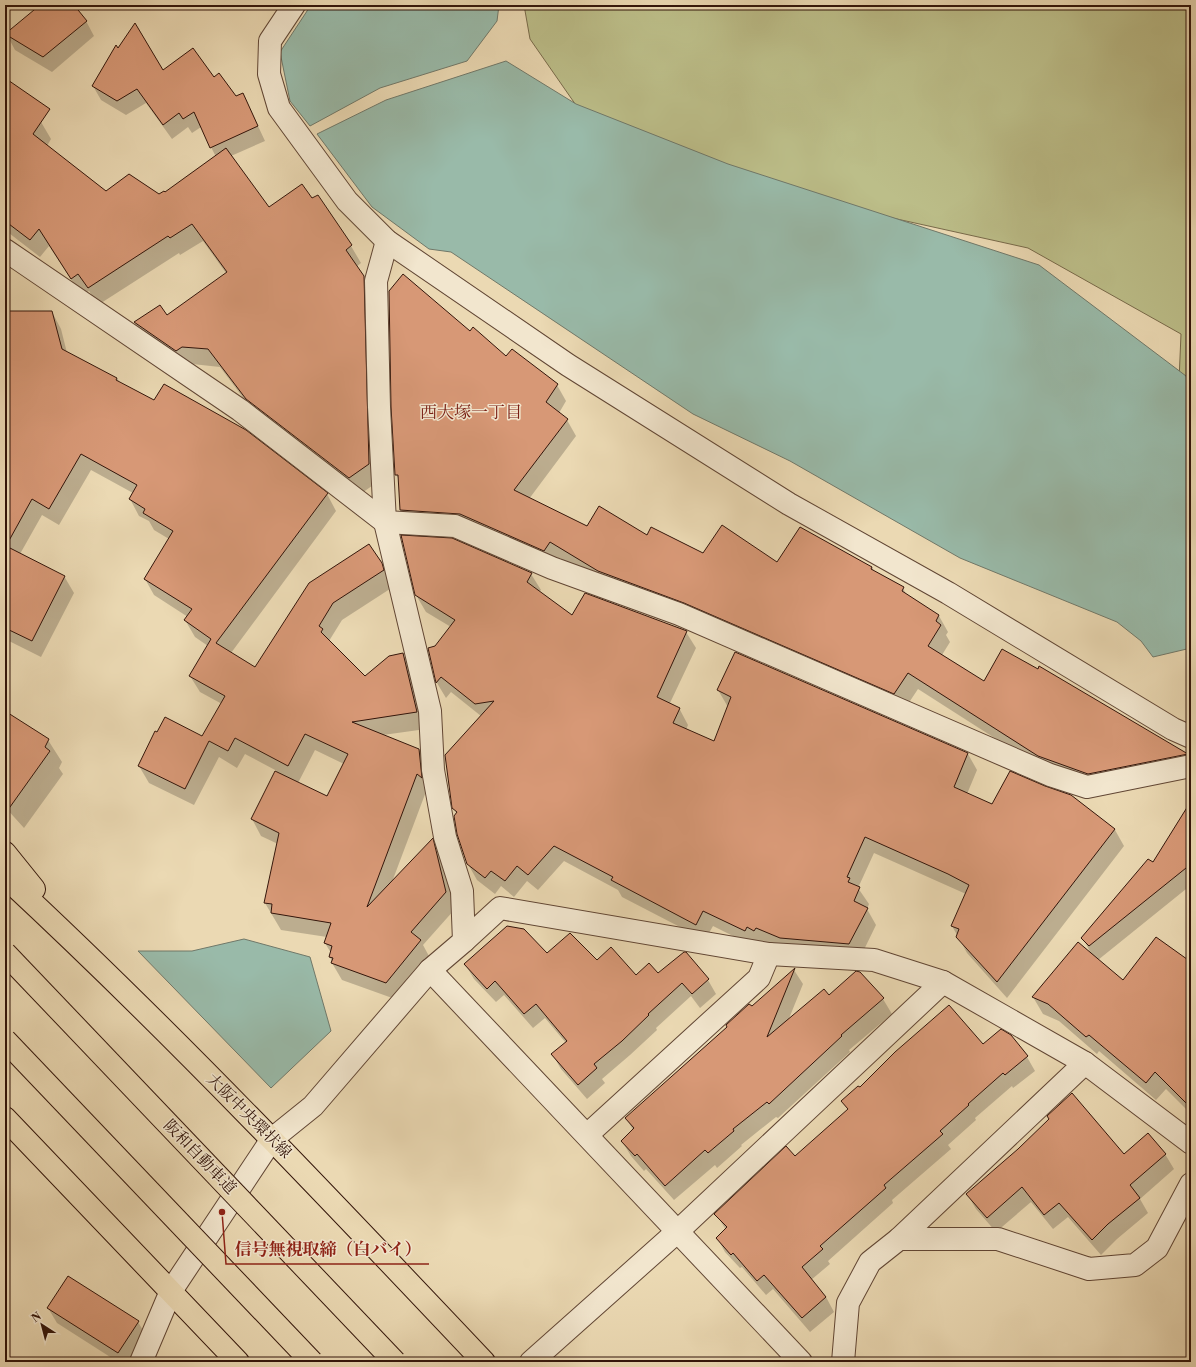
<svg xmlns="http://www.w3.org/2000/svg" width="1196" height="1367" font-family="'Libre Bodoni','Noto Serif JP',serif">
	<style>
		.green { fill: #bcbe89; stroke: #786a4a }
		.water { fill: #99baa9; stroke: #707869 }
		.shadow { fill: #0003; fill-rule: evenodd }
		.building { fill: #d79876; stroke: #33150a }
		.lines { fill: none; stroke-linecap: round; stroke-linejoin: round }
		.minor-casing { stroke: #614634; stroke-width: 24 }
		.primary-casing { stroke: #33150a; stroke-width: 24 }
		.minor { stroke: #f2e6ce; stroke-width: 22 }
		.primary { stroke: #ebd9b3; stroke-width: 22 }
		.motorway-bridge-casing { stroke: #33150a; stroke-width: 24; stroke-linecap: butt }
		.motorway-bridge { stroke: #ebd9b3; stroke-width: 22 }
		.labels { text-anchor: middle; dominant-baseline: central; stroke-width: 3; stroke-linejoin: round; paint-order: stroke }
		.street-label { font-size: 16px; fill: #33150a; stroke: #f2e6ce }
		.neighbourhood-label { font-size: 17px; fill: #7a1f14; stroke: #f2e6ce }
		.leader { fill: none; stroke: #8f2418; stroke-width: 1.5 }
		.callout-dot { fill: #8f2418; stroke: #f2e6ce; stroke-width: 1.5 }
		.callout-label { font-size: 17px; text-anchor: middle; font-weight: bold; fill: #8f2418; stroke: #f2e6ce; stroke-width: 3; stroke-linejoin: round; paint-order: stroke }
	</style>
	<rect width="100%" height="100%" fill="#ebd9b3"/>
	<filter id="stains"><feTurbulence type="fractalNoise" baseFrequency=".005" numOctaves="4"/><feColorMatrix values="0 0 0 0 .2 0 0 0 0 .09 0 0 0 0 .02 0 0 0 .5 -.17"/></filter>
	<radialGradient id="worn" r=".72"><stop offset=".6" stop-color="#630" stop-opacity="0"/><stop offset="1" stop-color="#630" stop-opacity=".3"/></radialGradient>
	<path class="green" d="M524 5H1191V452L1177 428 1181 334 1028 248 734 183 596 134 530 39Z"/>
	<g class="water">
		<path d="M311 5H499L497 21 467 61 380 88 310 126 290 101 280 52Z"/>
		<path d="M506 61 576 104 728 164 1039 265 1186 376 1191 384V648L1153 657 1141 641 1117 622 960 558 790 461 693 414 451 252 429 249 372 207 317 134 386 100Z"/>
		<path d="M244 939 310 957 331 1031 271 1088 138 951H192Z"/>
	</g>
	<g class="shadow">
		<path d="M42 5H72L86 21 94 36 52 72 15 50 7 35Z"/>
		<path d="M163 72 213 78 236 97 243 94 265 141 231 156 269 209 312 200 351 246 361 263 356 267 374 295 379 481 359 495 257 416 220 367 192 364 145 340 135 323 160 307 167 317 226 273 203 241 180 255 179 253 98 305 89 291 82 296 49 246 40 257 5 230V97L41 122 51 139 47 146 106 192 159 195 165 194 216 157 201 127 192 133 188 127 172 139 146 103 126 115 101 100 93 86Z"/>
		<path d="M5 312H52L61 329 67 353 117 378 120 383 327 494 336 511 231 653 255 668 310 584 381 564 391 581 393 587 342 620 329 641 365 677 403 654 412 671 426 729 383 735 419 750 429 766 427 789 392 882 432 840 442 856 455 909 423 945 430 958 395 999 342 980 332 963 330 957 331 953 325 943 327 937 281 930 265 903 278 844 261 836 252 819 277 771 245 754 237 768 219 757 194 805 149 783 139 766 203 737 222 704 200 692 190 676 208 646 195 637 185 620 188 617 154 595 145 579 169 539 154 530 149 521 139 516 130 499 133 493 91 470 59 525 42 515 20 554 64 576 74 593 41 657 5 639ZM315 750 344 764 327 797 298 783Z"/>
		<path d="M470 332 507 357 557 385 566 401 559 413 567 420 576 436 529 499 588 527 647 536 704 555 777 564 872 567 874 571 903 588 907 596 939 616 948 632 946 635 950 642 942 655 984 682 1038 670 1040 667 1187 755 1191 761 1098 790 1049 773 918 689 904 710 608 588 560 558 554 567 470 531 410 527 401 510 399 479 396 475Z"/>
		<path d="M531 574 541 590 539 592 573 616 686 632 696 648 670 703 679 708 688 725 686 730 715 743 728 707 718 690 736 653 968 754 977 770 967 794 993 805 1045 787 1070 796 1115 830 1124 846 1007 998 967 953 952 926 966 894 874 853 858 888 869 904 867 909 876 925 859 960 755 947 713 926 705 940 622 897 618 890 564 861 538 890 527 881 514 897 501 886 495 894 477 880 468 864 457 814 453 807 481 716 451 692 446 698 437 683 429 648 435 647 451 627 426 612 416 595Z"/>
		<path d="M5 714 48 740 62 762 59 768 63 774 24 828 5 807Z"/>
		<path d="M1191 802V885L1098 960 1123 982 1191 963V1114L1166 1089 1156 1100 1099 1051 1097 1054 1059 1021 1043 1014 1033 997 1091 954 1083 938 1153 864Z"/>
		<path d="M547 955 597 962 636 977 658 975 708 980 716 994 700 1008 691 996 656 1028 657 1030 630 1055 602 1079 605 1083 587 1099 561 1069 552 1054 566 1043 545 1018 533 1028 504 995 496 1002 474 979 465 964Z"/>
		<path d="M794 970 803 984 788 1021 829 997 883 999 892 1014 849 1050 850 1052 778 1118 776 1117 741 1145 742 1146 717 1168 715 1165 674 1200 646 1169 644 1171 631 1156 622 1141 633 1130 626 1118Z"/>
		<path d="M983 1045 1027 1057 1035 1071 1013 1088 1012 1086 975 1118 976 1120 948 1145 951 1149 892 1200 893 1203 828 1261 830 1264 811 1280 826 1297 834 1312 810 1332 773 1289 766 1295 742 1267 740 1268 725 1252 717 1238 726 1230 716 1214 795 1158 848 1110 842 1101 860 1089Z"/>
		<path d="M1165 1154 1174 1169 1140 1199 1148 1213 1117 1239 1101 1255 1068 1217 1053 1229 1031 1202 996 1232 976 1209 967 1194Z"/>
		<path d="M48 1308 138 1322 147 1337 131 1362H118L57 1323Z"/>
	</g>
	<g class="building">
		<path d="M40 5H74L87 21 43 57 5 34Z"/>
		<path d="M135 23 163 70 193 48 214 77 219 73 236 96 243 93 258 126 210 148 194 112 183 119 179 113 163 125 137 89 117 101 92 86 116 45 118 48Z"/>
		<path d="M5 78 50 109 33 134 106 191 129 174 159 194 164 191 165 192 226 148 269 207 302 184 312 198 318 195 352 245 346 250 364 276 369 464 349 478 246 399 208 349 182 347 176 351 134 322 160 305 167 315 227 272 192 224 170 238 168 236 88 288 78 274 71 279 39 229 30 240 5 221Z"/>
		<path d="M403 274 470 331 473 327 506 356 512 349 558 384 546 402 568 419 514 490 587 526 599 506 647 535 651 527 703 553 722 525 777 562 800 527 872 567 871 569 904 587 902 591 939 615 936 621 941 625 928 646 984 681 1002 649 1038 669 1039 666 1188 754 1088 774 1038 756 908 673 894 694 684 603 598 571 550 542 544 551 460 514 400 510 398 475H395L391 407 389 291Z"/>
		<path d="M5 311H52L62 349 117 378 116 380 154 400 164 384 246 430 328 493 216 643 255 667 309 583 369 544 382 563 384 570 333 603 319 626 323 629 321 632 365 676 389 656 403 653 417 712 352 722 419 749 422 778 417 774 367 907 433 838 446 892 411 932 421 940 386 983 331 963 333 958 329 957 332 946 324 943 331 923 271 913 272 904 264 903 279 833 251 819 275 771 327 796 348 754 305 734 288 766 235 738 228 751 209 741 185 789 138 766 155 731 157 732 165 717 202 736 225 696 189 676 211 639 184 620 192 609 144 579 173 531 143 513 145 509 129 499 137 485 81 454 49 509 32 499 6 546 65 576 32 641 5 628Z"/>
		<path d="M401 535 452 538 532 573 527 582 572 615 585 593 687 631 657 697 680 708 673 723 714 741 731 697 717 690 735 652 968 753 954 787 992 804 1010 771 1045 786 1071 795 1115 829 997 982 956 937 959 929 951 926 969 885 948 874 865 837 847 877 850 878 848 882 860 887 854 901 868 908 849 944 780 938 756 928 754 931 747 927 745 931 703 911 696 925 611 880 613 877 554 846 528 875 517 866 505 881 491 871 485 878 467 864 457 834 454 816 457 812 452 808 445 755 494 701 475 704 441 677 436 683 428 648 435 646 455 620 415 595Z"/>
		<path d="M5 711 49 739 45 747 50 751 5 814Z"/>
		<path d="M1191 801V864L1089 946 1081 938 1148 859 1153 862Z"/>
		<path d="M507 926 524 929 547 953 570 933 597 960 611 947 636 975 649 963 658 973 684 952H686L709 979 692 994 682 983 648 1014 649 1015 622 1041 594 1064 597 1068 578 1085 551 1054 567 1041 536 1004 524 1014 495 981 487 989 464 964Z"/>
		<path d="M1156 937 1191 962V1108L1155 1072 1146 1083 1089 1035 1086 1037 1048 1004 1032 997 1078 942 1123 980Z"/>
		<path d="M795 968 767 1037 824 989 829 995 856 971 860 972 884 998 841 1035 842 1036 769 1104 767 1102 733 1129 734 1131 708 1153 705 1150 665 1186 637 1154 635 1156 621 1141 634 1128 625 1118 727 1027 726 1025 749 1004 752 1006Z"/>
		<path d="M949 1005 983 1044 1001 1029 1011 1035 1028 1056 1005 1075 1003 1073 968 1104 969 1105 940 1131 943 1134 884 1185 886 1188 820 1246 823 1249 802 1267 826 1297 802 1318 764 1275 757 1281 733 1253 731 1255 716 1238 727 1227 714 1214 786 1146 795 1156 848 1109 841 1101 858 1086 860 1087 895 1052Z"/>
		<path d="M1072 1093 1124 1154 1148 1133 1166 1154 1130 1185 1140 1198 1108 1224 1092 1240 1059 1203 1044 1215 1022 1187 987 1218 966 1194 1018 1149 1049 1119 1047 1116Z"/>
		<path d="M68 1276 139 1321 118 1353 47 1308Z"/>
	</g>
	<g class="lines">
		<g class="minor-casing">
			<g id="minor">
				<path d="M294 5 270 41 269 74 279 108 347 201 387 241 568 365 789 504 948 593 1173 729 1191 737"/>
				<path d="M5 250 240 410 385 522 455 526 552 568 679 614 1050 775 1087 787 1191 766"/>
				<path d="M464 941 500 908 769 954 874 960 943 982 1085 1063 1191 1143"/>
				<path d="M430 970 801 1362"/>
				<path d="M587 1135 759 978 769 954"/>
				<path d="M899 1239H998L1089 1269 1135 1265 1157 1248 1191 1184"/>
				<path d="M141 1362 171 1291 272 1139 313 1106 430 970 464 941 462 891 445 837 433 770 430 711 385 522 379 407 376 281 387 241"/>
				<path d="M531 1362 678 1231 943 982"/>
				<path d="M843 1362 848 1303 870 1262 899 1239 1085 1063"/>
			</g>
		</g>
		<g class="primary-casing">
			<g id="primary">
				<path d="M5 853 34 889"/>
				<path d="M5 877C172 1032 328 1197 484 1362"/>
				<path d="M5 1118 238 1362"/>
			</g>
		</g>
		<use href="#minor" class="minor"/>
		<use href="#primary" class="primary"/>
		<g class="motorway-bridge-casing">
			<g id="motorway-bridge">
				<path d="M5 953 395 1362"/>
				<path d="M5 1040 312 1362"/>
			</g>
		</g>
		<use href="#motorway-bridge" class="motorway-bridge"/>
	</g>
	<g class="labels">
		<g class="street-label">
			<text transform="translate(249 1116) rotate(45)">大阪中央環状線</text>
			<text transform="translate(200 1157) rotate(46)">阪和自動車道</text>
		</g>
		<g class="neighbourhood-label">
			<text x="471" y="413">西大塚一丁目</text>
		</g>
	</g>
	<path class="leader" d="M222 1212L226 1264H429"/>
	<circle class="callout-dot" cx="222" cy="1212" r="4"/>
	<g class="callout-label">
		<text x="328" y="1255">信号無視取締（白バイ）</text>
	</g>
	<rect width="1196" height="1367" fill="none" stroke="#ebd9b3" stroke-width="20"/>
	<rect x="6" y="6" width="1184" height="1355" fill="none" stroke="#33150a" stroke-width="2"/>
	<rect x="10" y="10" width="1176" height="1347" fill="none" stroke="#33150a"/>
	<g transform="translate(42 1325) rotate(324)" stroke="#f2e6ce" stroke-width="3" paint-order="stroke">
	<path d="M0-3L7 15L0 10L-7 15Z" fill="#33150a"/>
	<text y="-6" font-size="11" font-weight="bold" text-anchor="middle" fill="#33150a">N</text>
	</g>
	<rect width="100%" height="100%" filter="url(#stains)"/>
	<rect width="100%" height="100%" fill="url(#worn)"/>
</svg>
